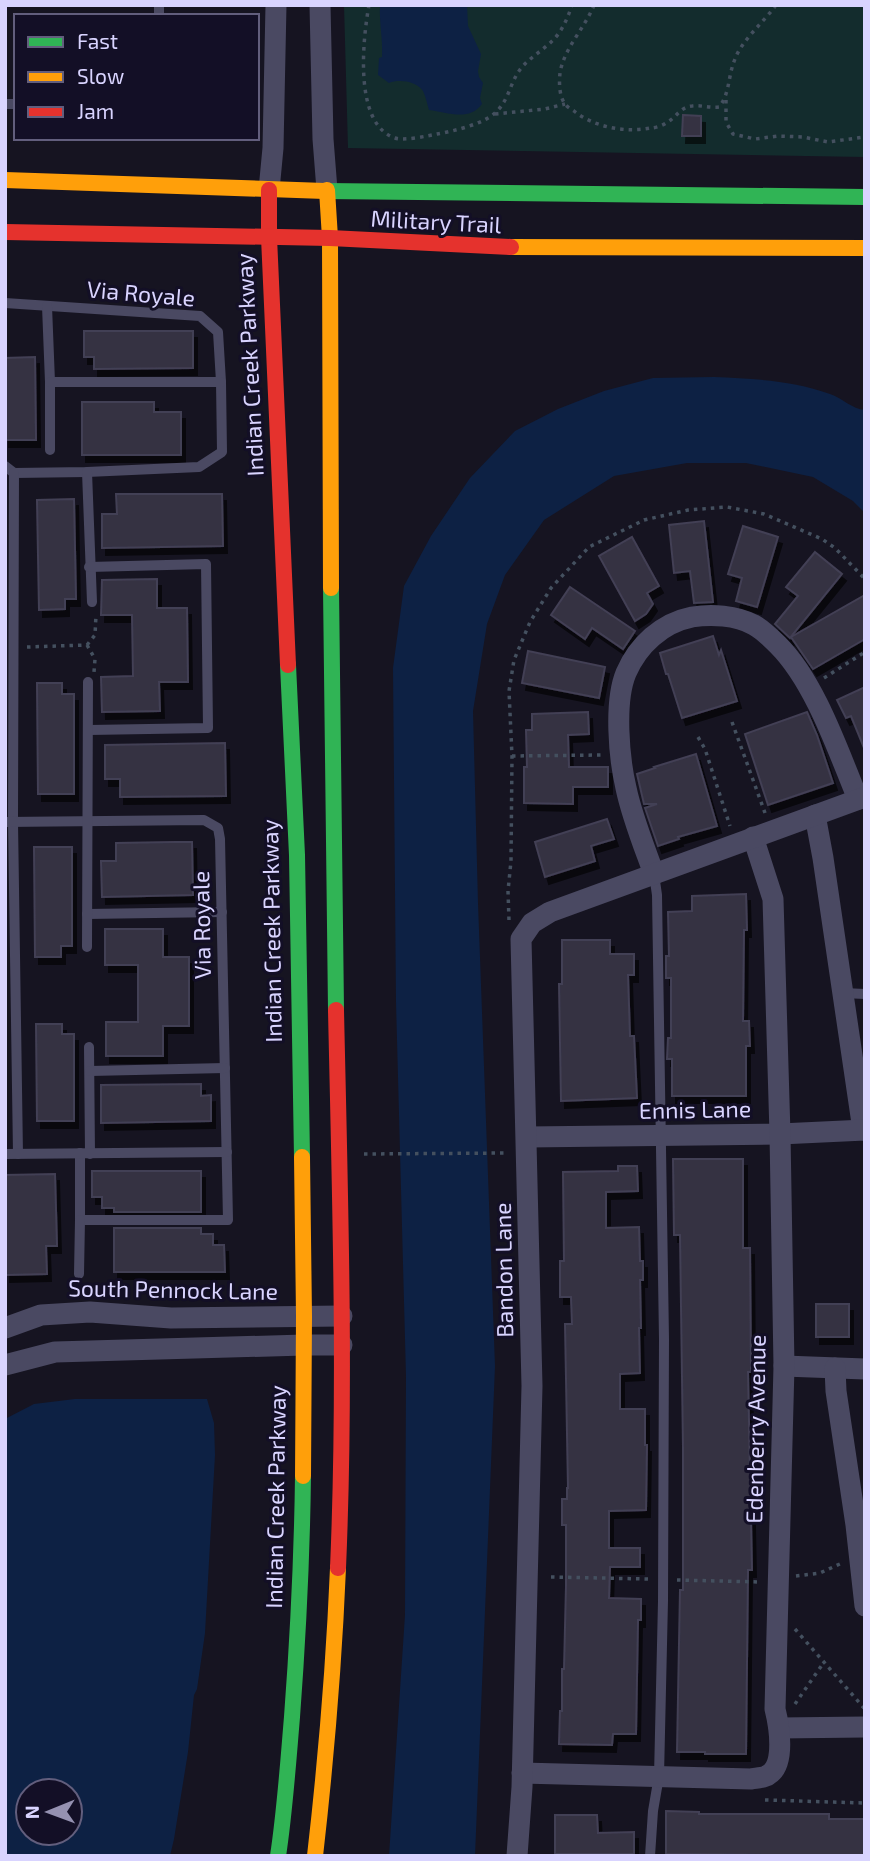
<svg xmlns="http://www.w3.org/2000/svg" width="870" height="1861" font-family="'Exo 2',sans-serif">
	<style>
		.green { fill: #132c2d }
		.water { fill: #0d2144; fill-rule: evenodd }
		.building { fill: #343243; stroke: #433f54; stroke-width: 2; filter: url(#shadow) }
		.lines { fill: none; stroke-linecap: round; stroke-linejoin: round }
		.path { stroke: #44505f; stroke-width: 3.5; stroke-dasharray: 3.5 5; stroke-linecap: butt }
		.lane { stroke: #4a4962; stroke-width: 10 }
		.street { stroke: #4a4962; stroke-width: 21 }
		.fast { stroke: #30b455; stroke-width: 16 }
		.slow { stroke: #ff9f0a; stroke-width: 16 }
		.jam { stroke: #e5322d; stroke-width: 16 }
		.labels { text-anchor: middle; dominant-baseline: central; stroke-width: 6; stroke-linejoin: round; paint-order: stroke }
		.street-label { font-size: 23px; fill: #d9d4ff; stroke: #130f26 }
	</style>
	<defs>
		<filter id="shadow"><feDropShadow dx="4" dy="7" stdDeviation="0" flood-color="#0009"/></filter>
	</defs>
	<rect width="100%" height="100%" fill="#161421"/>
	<path class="green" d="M344 5H865V157L348 148Z"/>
	<g class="water">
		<path d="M380 5H467L468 26 481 54 478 71 479 77 483 83 480 98 482 104C469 122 447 112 429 110 427 104 426 97 423 91 416 81 399 79 389 83L378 75 379 58 382 57C383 39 379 22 380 5Z"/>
		<path d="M714 377C754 379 792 380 830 394 842 398 852 409 865 410V513L853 501 813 477 746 463H687L614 476 544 520 505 575 487 624 473 711 478 903 495 1366 475 1856H389L405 1615 406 1376 396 1002 393 668 404 586 431 536 470 478 515 431 558 409 604 391 653 378Z"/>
		<path d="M75 1399H207L214 1423 215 1455 205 1633 197 1689 194 1695 188 1752 174 1839 170 1856H5V1419L34 1404ZM28 1791H70V1833H28Z"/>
	</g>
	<g class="building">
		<path d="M683 115 701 116V136H682Z"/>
		<path d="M84 331H193V368L94 369V357H84Z"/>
		<path d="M35 357 36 440H5V358Z"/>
		<path d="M82 402H154V412H181V455H82Z"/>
		<path d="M116 494H222L223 546 102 548V514H117Z"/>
		<path d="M74 499 76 599H65V609L39 610 37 500Z"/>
		<path d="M704 521 713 602 694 603 690 571 674 573 669 525Z"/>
		<path d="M743 526 778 537 757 607 736 601 742 578 728 574Z"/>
		<path d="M632 537 659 586 647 593 653 604 646 614 635 621 599 556Z"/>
		<path d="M815 552 842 574 790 638 775 624 798 596 786 587Z"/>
		<path d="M157 579V608H187L188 682H159L160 711 102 712 101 677 133 676 132 615H101L102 580Z"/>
		<path d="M570 587 635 631 623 649 592 628 585 639 551 615Z"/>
		<path d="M865 595V639L813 669 791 637Z"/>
		<path d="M713 636 719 655 721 650 737 701 682 718 668 674H666L660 653Z"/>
		<path d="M528 651 605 667 599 698 522 683Z"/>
		<path d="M37 683H62V694H74V794H38Z"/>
		<path d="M865 687V748H864L851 716 846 718 837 700Z"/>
		<path d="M588 712 589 734 568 735 569 767H608V787H573V804L524 803V767H527L526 730H532V714Z"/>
		<path d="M807 712 817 735 833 783 768 805 745 734Z"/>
		<path d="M225 743 226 796 120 797V779H105V745Z"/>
		<path d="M696 754 717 826 678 837 679 839 658 846 645 808 657 804H644L637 774 655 768 654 767Z"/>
		<path d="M607 819 614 839 591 846 595 861 545 877 535 842Z"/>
		<path d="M174 842H192L193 895 102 897 101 861H116V843Z"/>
		<path d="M34 847H72V946H61V957H35Z"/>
		<path d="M746 894 747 930H744L743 1021H749L750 1046H746V1096H672V1059H667L668 1038H671V978H666V956H669L668 912 692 911V896Z"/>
		<path d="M105 929H163V957H189V1026H163V1056H106V1022H138V965H105Z"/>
		<path d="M562 940H610V954H634V975H628L630 1036H634L637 1098 561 1101 559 984H562Z"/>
		<path d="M36 1024H62V1034H74V1121H37Z"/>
		<path d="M201 1084V1096L211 1095V1121L101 1123V1085Z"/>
		<path d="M673 1159H743V1248H750L751 1372H748L752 1570H748L746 1754H705V1752H677L680 1590H683V1447L680 1235H674Z"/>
		<path d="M618 1166H637L638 1191 606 1192V1228L639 1227 640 1261H643V1280H640L641 1328H639L640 1373 620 1374V1409H645V1445H647L646 1510 609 1511V1548H640V1567H610L609 1598 641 1599V1620H638L636 1734H613L612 1745 559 1744 560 1711H562V1669H564L566 1586V1525H562V1499H567V1488H568L565 1324H572L571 1297H560V1261H564L563 1172 618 1171Z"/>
		<path d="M92 1171H201V1212H114V1208H102V1197H92Z"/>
		<path d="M55 1174 57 1246H46L47 1274 6 1275 5 1175Z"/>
		<path d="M114 1228H201V1234H213V1245H224L225 1272H114Z"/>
		<rect x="816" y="1304" width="33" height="33"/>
		<path d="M666 1811 699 1812V1814H829V1819H865V1856L666 1854Z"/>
		<path d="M555 1815H597L598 1833 634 1832V1854H555Z"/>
	</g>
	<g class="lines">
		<g class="path">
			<path d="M369 5C363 38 353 124 395 138 404 141 427 136 437 134 454 131 484 124 496 112 510 99 510 80 523 66 532 56 545 49 555 38 563 29 568 17 572 5"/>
			<path d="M594 5C585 28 564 48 560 73 559 82 559 96 565 104 567 107 571 109 574 111 594 127 625 133 650 128 655 128 662 126 666 123 676 118 680 107 692 106 701 105 710 108 719 107 730 94 728 75 735 59 742 40 763 23 776 5"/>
			<path d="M726 100V122L733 134 755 139 778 136 803 137 828 142 865 137"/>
			<path d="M495 114 545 109 565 104"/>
			<path d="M87 645 95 635 96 615"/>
			<path d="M87 645 95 659 94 672"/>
			<path d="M27 647 87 645"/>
			<path d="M824 678 865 652"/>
			<path d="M732 722 765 813"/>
			<path d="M698 737 705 749 730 826"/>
			<path d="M512 756 601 755"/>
			<path d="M509 920 508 891 511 861 512 756 509 691 514 660 530 622 551 588 589 547 644 520 688 510 727 507 764 514 822 539 835 548 865 579"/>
			<path d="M364 1154 506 1153"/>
			<path d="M796 1576 820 1573 842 1563"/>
			<path d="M551 1577 649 1579"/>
			<path d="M677 1580 761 1582"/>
			<path d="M795 1629 864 1708"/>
			<path d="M795 1704 824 1662"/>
			<path d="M765 1800 865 1803"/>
		</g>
		<g class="lane">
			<path d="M159 16V5"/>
			<path d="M5 104H16"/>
			<path d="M5 303 200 316 218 332 221 382 222 452 199 467 87 472 14 473 5 466"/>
			<path d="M47 306 50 382V450"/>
			<path d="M50 382H221"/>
			<path d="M87 472 92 602"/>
			<path d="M14 473 13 822 18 1154"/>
			<path d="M89 730 208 728 206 564 89 567"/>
			<path d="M5 822 204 820 218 828 220 839 228 1220H80V1153"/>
			<path d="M87 914 222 912"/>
			<path d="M87 947 88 682"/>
			<path d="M843 993 865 994"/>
			<path d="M89 1047 90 1154"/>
			<path d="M90 1071 225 1068"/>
			<path d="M5 1154 227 1152"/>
			<path d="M79 1274 80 1220"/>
			<path d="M650 1856 653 1811 659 1776 663 1601 664 1339 657 895 654 874"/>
		</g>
		<g class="street">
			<path d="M320 5 323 139 327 190"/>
			<path d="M269 190 273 148 276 5"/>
			<path d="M815 815 823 858 863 1130"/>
			<path d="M654 874C644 846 632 817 626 788 619 758 614 702 626 673 638 645 662 623 692 617 711 614 736 615 754 625 762 629 771 638 778 645 815 682 838 751 858 799"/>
			<path d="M527 1137 780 1134 865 1130"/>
			<path d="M5 1328 41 1315 90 1312 171 1318 342 1316"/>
			<path d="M5 1365 55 1352 304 1345H342"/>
			<path d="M784 1366 865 1369"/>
			<path d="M835 1368 836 1391 856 1525 865 1606"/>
			<path d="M779 1728 865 1727"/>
			<path d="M522 1773 751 1779C755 1778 764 1778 768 1775 786 1765 779 1725 775 1709L784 1366 780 1134 773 899 753 837"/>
			<path d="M517 1856 522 1787 532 1386 521 939 532 923 550 912 865 797"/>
		</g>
		<g class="fast">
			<path d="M325 191 865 197"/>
			<path d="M331 588 336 1010"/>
			<path d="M288 665 297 855 302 1157"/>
			<path d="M278 1856C285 1810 288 1764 292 1717 298 1637 302 1556 303 1476"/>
		</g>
		<g class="slow">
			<path d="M5 180 325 191"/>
			<path d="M327 190 330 238 331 588"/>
			<path d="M511 247 865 248"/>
			<path d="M302 1157 304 1316 303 1476"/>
			<path d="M315 1856C326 1760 334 1664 338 1568"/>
		</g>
		<g class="jam">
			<path d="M269 190V237L288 665"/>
			<path d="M5 232 330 238 511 247"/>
			<path d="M336 1010C340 1196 346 1382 338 1568"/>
		</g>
	</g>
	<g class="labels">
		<g class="street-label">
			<text transform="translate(436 221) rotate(3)">Military Trail</text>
			<text transform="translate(141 293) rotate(5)">Via Royale</text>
			<text transform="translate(249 365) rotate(-93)">Indian Creek Parkway</text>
			<text transform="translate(201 925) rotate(-91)">Via Royale</text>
			<text transform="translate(271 931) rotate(-91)">Indian Creek Parkway</text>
			<text transform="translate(695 1109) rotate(-1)">Ennis Lane</text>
			<text transform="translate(503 1270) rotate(-91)">Bandon Lane</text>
			<text transform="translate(173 1289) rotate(1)">South Pennock Lane</text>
			<text transform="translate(755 1429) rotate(-89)">Edenberry Avenue</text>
			<text transform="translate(275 1497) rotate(-89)">Indian Creek Parkway</text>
		</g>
	</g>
	<rect width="870" height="1861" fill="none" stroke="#d9d4ff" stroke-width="14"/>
	<rect x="14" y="14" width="245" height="126" fill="#130f26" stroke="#625e7d" stroke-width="2"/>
	<rect x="28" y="37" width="35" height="10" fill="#30b455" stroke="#625e7d" stroke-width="2"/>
	<text x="77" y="49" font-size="21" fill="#d9d4ff">Fast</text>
	<rect x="28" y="72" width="35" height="10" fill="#ff9f0a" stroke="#625e7d" stroke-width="2"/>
	<text x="77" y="84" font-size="21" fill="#d9d4ff">Slow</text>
	<rect x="28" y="107" width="35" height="10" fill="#e5322d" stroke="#625e7d" stroke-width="2"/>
	<text x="77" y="119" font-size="21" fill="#d9d4ff">Jam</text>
	<g transform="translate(49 1812) rotate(269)"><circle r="33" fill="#130f26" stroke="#625e7d" stroke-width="2"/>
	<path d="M0-5L12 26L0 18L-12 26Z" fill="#9591b1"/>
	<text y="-10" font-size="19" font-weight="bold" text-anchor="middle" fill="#d9d4ff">N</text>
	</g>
</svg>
